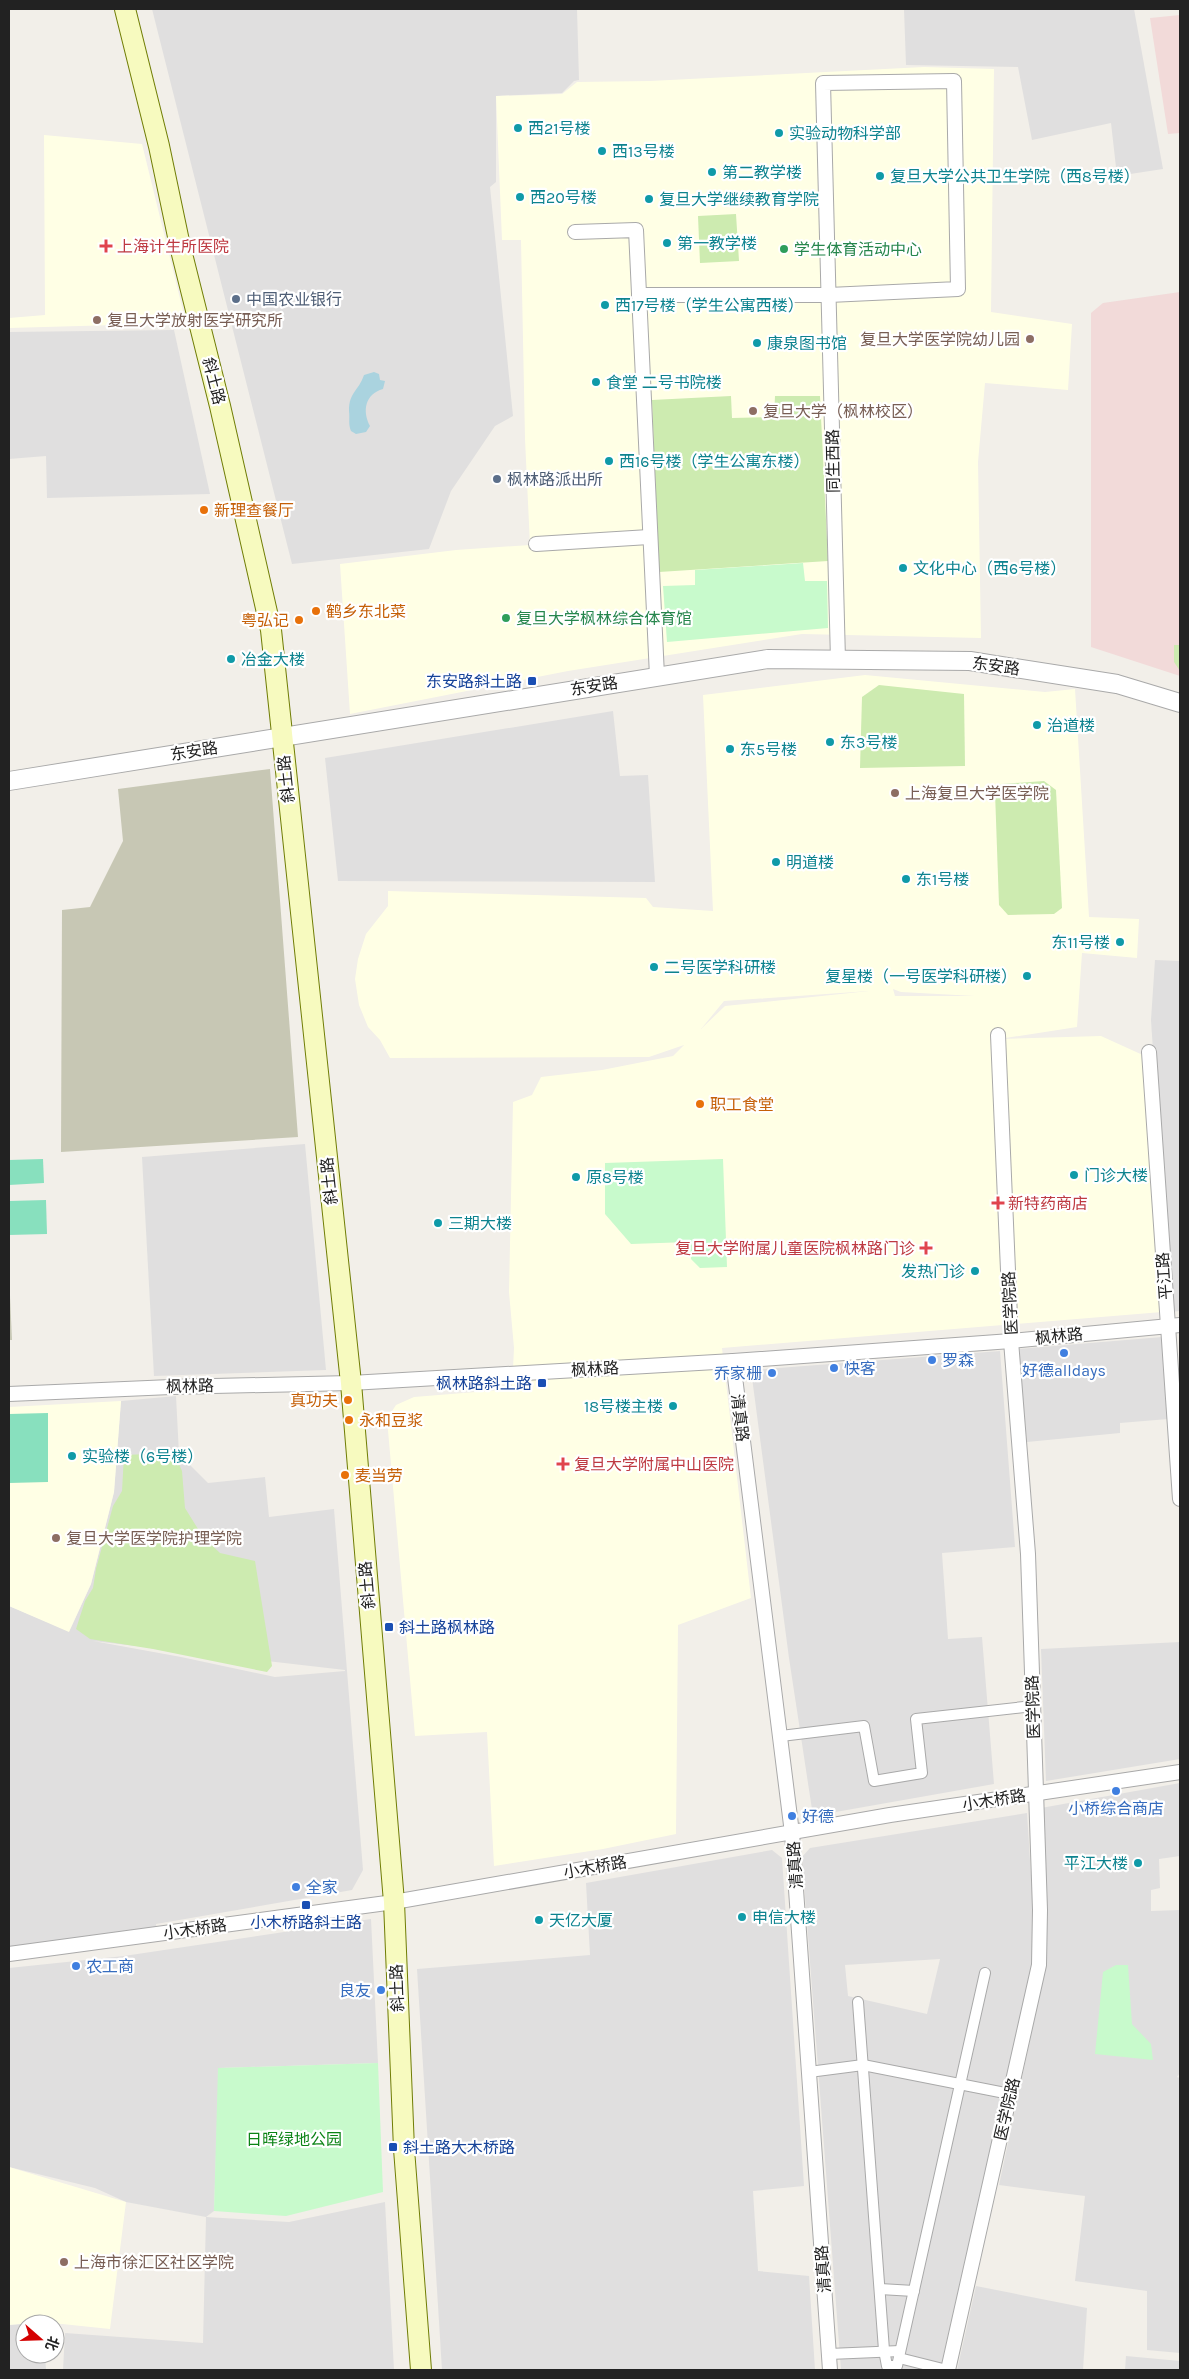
<svg xmlns="http://www.w3.org/2000/svg" width="1189" height="2379" font-family="Karla,'Noto Sans SC',sans-serif">
	<style>
		.residential { fill: #e0dfdf; fill-rule: evenodd }
		.commercial { fill: #f2dad9 }
		.education { fill: #ffffe5; fill-rule: evenodd }
		.construction { fill: #c7c7b4 }
		.grass { fill: #cdebb0 }
		.park { fill: #c8facc }
		.pitch { fill: #88e0be }
		.water { fill: #aad3df }
		.lines { fill: none; stroke-linecap: round; stroke-linejoin: round }
		.pedestrian-casing { stroke: #a9a9a9; stroke-width: 12 }
		.minor-casing { stroke: #a9a9a9; stroke-width: 16 }
		.tertiary-casing { stroke: #a9a9a9; stroke-width: 20 }
		.secondary-casing { stroke: #707d05; stroke-width: 22 }
		.pedestrian { stroke: #fff; stroke-width: 10 }
		.minor { stroke: #fff; stroke-width: 14 }
		.tertiary { stroke: #fff; stroke-width: 18 }
		.secondary { stroke: #f7fabf; stroke-width: 20 }
		.culture-dot { fill: #0f9aa8; stroke: #fff; stroke-width: 2 }
		.health-dot { fill: #e0444e; stroke: #fff; stroke-width: 2 }
		.leisure-dot { fill: #2e9e5b; stroke: #fff; stroke-width: 2 }
		.service-dot { fill: #5c6f8a; stroke: #fff; stroke-width: 2 }
		.education-dot { fill: #8d6e63; stroke: #fff; stroke-width: 2 }
		.food-dot { fill: #e8710a; stroke: #fff; stroke-width: 2 }
		.transit-dot { fill: #1a4fb4; stroke: #fff; stroke-width: 2 }
		.shop-dot { fill: #3f7fe0; stroke: #fff; stroke-width: 2 }
		.labels { text-anchor: middle; dominant-baseline: central; stroke-width: 4.5; stroke-linejoin: round; paint-order: stroke }
		.culture-label { font-size: 16px; fill: #0d838f; stroke: #fff; text-anchor: start }
		.health-label { font-size: 16px; fill: #be3a42; stroke: #fff; text-anchor: start }
		.leisure-label { font-size: 16px; fill: #27864d; stroke: #fff; text-anchor: start }
		.service-label { font-size: 16px; fill: #4e5e75; stroke: #fff; text-anchor: start }
		.education-label { font-size: 16px; fill: #785e54; stroke: #fff; text-anchor: start }
		.street-label { font-size: 16px; fill: #222; stroke: #fff }
		.food-label { font-size: 16px; fill: #c56008; stroke: #fff; text-anchor: start }
		.transit-label { font-size: 16px; fill: #164399; stroke: #fff; text-anchor: end }
		.shop-label { font-size: 16px; fill: #366cbe; stroke: #fff; text-anchor: start }
		.park-label { font-size: 16px; fill: #0c8416; stroke: #fff }
	</style>
	<rect width="100%" height="100%" fill="#f2efe9"/>
	<g class="residential">
		<path d="M152 9H577L579 80 574 81 562 93 496 96V182L490 187 513 416 495 426 451 491 429 549 292 564Z"/>
		<path d="M904 9H1134L1163 169 1117 176 1111 123 1032 140 1018 67 906 65Z"/>
		<path d="M174 330 210 494 47 498 46 456 9 459V332Z"/>
		<path d="M613 711 620 776 648 775 655 882 338 881 325 758Z"/>
		<path d="M1155 960 1180 961V1311L1170 1312 1151 1020Z"/>
		<path d="M305 1144 326 1370 154 1376 142 1157Z"/>
		<path d="M1162 1337 1168 1419 1120 1423V1433L1027 1442 1018 1349Z"/>
		<path d="M1000 1351 1015 1547 942 1553 948 1639 982 1637 994 1784 813 1816 789 1658 751 1370Z"/>
		<path d="M176 1396 179 1454 208 1483 265 1477 269 1517 334 1509 363 1870 352 1890 156 1924 157 1934 9 1954V1606L69 1631 91 1584 114 1492 121 1401ZM93 1641 345 1670V1671L275 1677 181 1657Z"/>
		<path d="M1180 1642V1759L1046 1781 1041 1649Z"/>
		<path d="M1180 1783V1856L1159 1859 1160 1888 1151 1890V1911L1180 1910V2073L1177 2077 1180 2078V2353L1147 2350V2291L1075 2281 1085 2196 999 2185 1046 1965V1893L1041 1808Z"/>
		<path d="M1027 1813 1033 1907 1032 1966 940 2370H841L802 1857 810 1848ZM940 1959 927 2014 848 1996 845 1965Z"/>
		<path d="M772 1850 782 1858 804 2186 753 2191 758 2271 809 2276 815 2370H442L417 1969 590 1955 586 1883Z"/>
		<path d="M371 1919 378 2063 219 2068 214 2211 206 2217 289 2222 385 2202 394 2370H63L65 2333 203 2343 206 2217 126 2202 95 2188 9 2167V1968L124 1956Z"/>
		<path d="M976 2286 1087 2308 1083 2370H957Z"/>
		<path d="M43 2322V2324H25V2354H45L46 2370H9V2325Z"/>
		<path d="M1126 2356 1180 2361V2370H1125Z"/>
	</g>
	<g class="commercial">
		<path d="M1180 15V133L1168 134 1150 18Z"/>
		<path d="M1180 292V676L1091 647V313L1103 303Z"/>
	</g>
	<g class="education">
		<path d="M924 67 994 69 991 312 1072 324 1068 390 985 383 978 462 981 638 802 634 568 671 350 714 340 564 456 550 530 545 525 439 521 240H502L496 96 562 94 577 82 650 81Z"/>
		<path d="M44 135 142 144 186 323 9 328V318L45 315Z"/>
		<path d="M865 675 1045 692 1075 689 1089 917 1139 919 1137 958 1082 953 1077 1027 999 1039 1101 1036 1145 1056 1162 1312 722 1348 751 1598 678 1625 676 1834 603 1849 494 1866 487 1732 415 1736 387 1419 396 1405 414 1397 512 1389 514 1348 509 1292 513 1102 532 1095 541 1077 602 1070 673 1056 684 1045 649 1057 390 1058 380 1040 368 1027 359 1005 355 979 358 959 366 934 388 906V891L646 898 653 907 713 911 703 695ZM893 989 901 992 975 996H895ZM869 991 725 1006 701 1029 724 1001Z"/>
		<path d="M121 1401 114 1492 91 1584 69 1632 9 1606V1407Z"/>
		<path d="M9 2167 126 2202 110 2329 43 2322 9 2325Z"/>
	</g>
	<g class="construction">
		<path d="M270 769 298 1137 61 1152 62 910 90 907 123 841 118 789Z"/>
		<path d="M9 1274 12 1340H9Z"/>
	</g>
	<g class="grass">
		<path d="M736 214 739 261 700 263 698 216Z"/>
		<path d="M731 396 732 418 774 417 775 396H820L828 561 659 572 652 400Z"/>
		<path d="M1174 645H1180V671L1174 662Z"/>
		<path d="M879 685 964 694 965 766 860 768 862 697Z"/>
		<path d="M1044 781 1056 790 1062 908 1054 914 1008 915 999 905 995 792 1001 784Z"/>
		<path d="M174 1453 182 1471 185 1508 203 1537 220 1553 255 1561 272 1666 267 1672 153 1649 90 1639 76 1629 85 1601 93 1588 96 1569 113 1506 122 1491 124 1455Z"/>
	</g>
	<g class="park">
		<path d="M803 563 805 581H827L828 628 667 642 663 586 695 585V570Z"/>
		<path d="M723 1159 727 1267 700 1268 691 1259 689 1242 631 1244 605 1214V1163Z"/>
		<path d="M1116 1965H1128L1132 2024 1151 2044 1153 2060 1095 2054 1103 1972Z"/>
		<path d="M378 2063 383 2192 286 2216 214 2211 218 2068Z"/>
	</g>
	<g class="pitch">
		<path d="M43 1159 44 1183 9 1185V1160Z"/>
		<path d="M46 1200 47 1234 9 1235V1201Z"/>
		<path d="M48 1413V1482L9 1483V1414Z"/>
	</g>
	<path class="water" d="M374 372 379 374 380 380 385 381 383 389C365 394 362 411 370 426L366 432 356 434 351 431C348 424 350 419 349 411 349 392 358 392 364 375Z"/>
	<g class="lines">
		<g class="pedestrian-casing">
			<g id="pedestrian">
				<path d="M781 1736 864 1726 874 1781 922 1773 916 1719 1033 1706"/>
				<path d="M858 2002 884 2350 887 2366H897L985 1973"/>
				<path d="M809 2072 863 2065 1010 2094"/>
				<path d="M880 2289 914 2291"/>
				<path d="M829 2354 900 2351"/>
				<path d="M899 2358 947 2370"/>
			</g>
		</g>
		<g class="minor-casing">
			<g id="minor">
				<path d="M575 232 636 230 657 676"/>
				<path d="M639 295H829L958 289 954 81 823 83 838 660"/>
				<path d="M536 544 649 537"/>
				<path d="M1149 1052 1180 1499"/>
				<path d="M733 1361 792 1833 830 2370"/>
				<path d="M9 1394 171 1387 351 1383 733 1361 1011 1341 1180 1325"/>
				<path d="M9 1954 394 1902 890 1815 1180 1772"/>
				<path d="M948 2370 1039 1965 1040 1910 1028 1554 1011 1341 998 1035"/>
			</g>
		</g>
		<g class="tertiary-casing">
			<path id="tertiary" d="M9 781 768 659 970 661 1117 684 1180 703"/>
		</g>
		<g class="secondary-casing">
			<path id="secondary" d="M125 9 159 146 180 246 220 406 271 630 351 1383 394 1902 404 2149 421 2370"/>
		</g>
		<use href="#pedestrian" class="pedestrian"/>
		<use href="#minor" class="minor"/>
		<use href="#tertiary" class="tertiary"/>
		<use href="#secondary" class="secondary"/>
	</g>
	<g class="culture-dot">
		<circle cx="518" cy="128" r="5"/>
		<circle cx="779" cy="133" r="5"/>
		<circle cx="602" cy="151" r="5"/>
		<circle cx="712" cy="172" r="5"/>
		<circle cx="880" cy="176" r="5"/>
		<circle cx="520" cy="197" r="5"/>
		<circle cx="649" cy="199" r="5"/>
		<circle cx="667" cy="243" r="5"/>
		<circle cx="605" cy="305" r="5"/>
		<circle cx="757" cy="343" r="5"/>
		<circle cx="596" cy="382" r="5"/>
		<circle cx="609" cy="461" r="5"/>
		<circle cx="903" cy="568" r="5"/>
		<circle cx="231" cy="659" r="5"/>
		<circle cx="1037" cy="725" r="5"/>
		<circle cx="830" cy="742" r="5"/>
		<circle cx="730" cy="749" r="5"/>
		<circle cx="776" cy="862" r="5"/>
		<circle cx="906" cy="879" r="5"/>
		<circle cx="1120" cy="942" r="5"/>
		<circle cx="654" cy="967" r="5"/>
		<circle cx="1027" cy="976" r="5"/>
		<circle cx="1074" cy="1175" r="5"/>
		<circle cx="576" cy="1177" r="5"/>
		<circle cx="438" cy="1223" r="5"/>
		<circle cx="975" cy="1271" r="5"/>
		<circle cx="673" cy="1406" r="5"/>
		<circle cx="72" cy="1456" r="5"/>
		<circle cx="1138" cy="1863" r="5"/>
		<circle cx="742" cy="1917" r="5"/>
		<circle cx="539" cy="1920" r="5"/>
	</g>
	<g class="health-dot">
		<path d="M103.5 238.5h5v5h5v5h-5v5h-5v-5h-5v-5h5z"/>
		<path d="M995.5 1195.5h5v5h5v5h-5v5h-5v-5h-5v-5h5z"/>
		<path d="M923.5 1240.5h5v5h5v5h-5v5h-5v-5h-5v-5h5z"/>
		<path d="M560.5 1456.5h5v5h5v5h-5v5h-5v-5h-5v-5h5z"/>
	</g>
	<g class="leisure-dot">
		<circle cx="784" cy="249" r="5"/>
		<circle cx="506" cy="618" r="5"/>
	</g>
	<g class="service-dot">
		<circle cx="236" cy="299" r="5"/>
		<circle cx="497" cy="479" r="5"/>
	</g>
	<g class="education-dot">
		<circle cx="97" cy="320" r="5"/>
		<circle cx="1030" cy="339" r="5"/>
		<circle cx="753" cy="411" r="5"/>
		<circle cx="895" cy="793" r="5"/>
		<circle cx="56" cy="1538" r="5"/>
		<circle cx="64" cy="2262" r="5"/>
	</g>
	<g class="food-dot">
		<circle cx="204" cy="510" r="5"/>
		<circle cx="316" cy="611" r="5"/>
		<circle cx="299" cy="620" r="5"/>
		<circle cx="700" cy="1104" r="5"/>
		<circle cx="348" cy="1400" r="5"/>
		<circle cx="349" cy="1420" r="5"/>
		<circle cx="345" cy="1475" r="5"/>
	</g>
	<g class="transit-dot">
		<rect x="527" y="676" width="10" height="10" rx="2.5"/>
		<rect x="537" y="1378" width="10" height="10" rx="2.5"/>
		<rect x="384" y="1622" width="10" height="10" rx="2.5"/>
		<rect x="301" y="1900" width="10" height="10" rx="2.5"/>
		<rect x="388" y="2142" width="10" height="10" rx="2.5"/>
	</g>
	<g class="shop-dot">
		<circle cx="1064" cy="1353" r="5"/>
		<circle cx="932" cy="1360" r="5"/>
		<circle cx="834" cy="1368" r="5"/>
		<circle cx="772" cy="1373" r="5"/>
		<circle cx="1116" cy="1791" r="5"/>
		<circle cx="792" cy="1816" r="5"/>
		<circle cx="296" cy="1887" r="5"/>
		<circle cx="76" cy="1966" r="5"/>
		<circle cx="381" cy="1990" r="5"/>
	</g>
	<g class="labels">
		<g class="culture-label">
			<text x="528" y="128">西21号楼</text>
			<text x="789" y="133">实验动物科学部</text>
			<text x="612" y="151">西13号楼</text>
			<text x="722" y="172">第二教学楼</text>
			<text x="890" y="176">复旦大学公共卫生学院（西8号楼）</text>
			<text x="530" y="197">西20号楼</text>
			<text x="659" y="199">复旦大学继续教育学院</text>
			<text x="677" y="243">第一教学楼</text>
			<text x="615" y="305">西17号楼（学生公寓西楼）</text>
			<text x="767" y="343">康泉图书馆</text>
			<text x="606" y="382">食堂 二号书院楼</text>
			<text x="619" y="461">西16号楼（学生公寓东楼）</text>
			<text x="913" y="568">文化中心（西6号楼）</text>
			<text x="241" y="659">冶金大楼</text>
			<text x="1047" y="725">治道楼</text>
			<text x="840" y="742">东3号楼</text>
			<text x="740" y="749">东5号楼</text>
			<text x="786" y="862">明道楼</text>
			<text x="916" y="879">东1号楼</text>
			<text x="1110" y="942" text-anchor="end">东11号楼</text>
			<text x="664" y="967">二号医学科研楼</text>
			<text x="1017" y="976" text-anchor="end">复星楼（一号医学科研楼）</text>
			<text x="1084" y="1175">门诊大楼</text>
			<text x="586" y="1177">原8号楼</text>
			<text x="448" y="1223">三期大楼</text>
			<text x="965" y="1271" text-anchor="end">发热门诊</text>
			<text x="663" y="1406" text-anchor="end">18号楼主楼</text>
			<text x="82" y="1456">实验楼（6号楼）</text>
			<text x="1128" y="1863" text-anchor="end">平江大楼</text>
			<text x="752" y="1917">申信大楼</text>
			<text x="549" y="1920">天亿大厦</text>
		</g>
		<g class="health-label">
			<text x="117" y="246">上海计生所医院</text>
			<text x="1008" y="1203">新特药商店</text>
			<text x="915" y="1248" text-anchor="end">复旦大学附属儿童医院枫林路门诊</text>
			<text x="574" y="1464">复旦大学附属中山医院</text>
		</g>
		<g class="leisure-label">
			<text x="794" y="249">学生体育活动中心</text>
			<text x="516" y="618">复旦大学枫林综合体育馆</text>
		</g>
		<g class="service-label">
			<text x="246" y="299">中国农业银行</text>
			<text x="507" y="479">枫林路派出所</text>
		</g>
		<g class="education-label">
			<text x="107" y="320">复旦大学放射医学研究所</text>
			<text x="1020" y="339" text-anchor="end">复旦大学医学院幼儿园</text>
			<text x="763" y="411">复旦大学（枫林校区）</text>
			<text x="905" y="793">上海复旦大学医学院</text>
			<text x="66" y="1538">复旦大学医学院护理学院</text>
			<text x="74" y="2262">上海市徐汇区社区学院</text>
		</g>
		<g class="street-label">
			<text transform="translate(214 381) rotate(76)">斜土路</text>
			<text transform="translate(833 461) rotate(-91)">同生西路</text>
			<text transform="translate(996 666) rotate(8)">东安路</text>
			<text transform="translate(594 686) rotate(-9)">东安路</text>
			<text transform="translate(194 751) rotate(-9)">东安路</text>
			<text transform="translate(286 779) rotate(-96)">斜土路</text>
			<text transform="translate(329 1181) rotate(-96)">斜土路</text>
			<text transform="translate(1164 1276) rotate(-94)">平江路</text>
			<text transform="translate(1010 1303) rotate(-93)">医学院路</text>
			<text transform="translate(1059 1336) rotate(-6)">枫林路</text>
			<text transform="translate(595 1369) rotate(-3)">枫林路</text>
			<text transform="translate(190 1386) rotate(-1)">枫林路</text>
			<text transform="translate(740 1418) rotate(83)">清真路</text>
			<text transform="translate(367 1585) rotate(-95)">斜土路</text>
			<text transform="translate(1033 1707) rotate(-92)">医学院路</text>
			<text transform="translate(994 1800) rotate(-9)">小木桥路</text>
			<text transform="translate(795 1865) rotate(-94)">清真路</text>
			<text transform="translate(595 1867) rotate(-10)">小木桥路</text>
			<text transform="translate(195 1929) rotate(-8)">小木桥路</text>
			<text transform="translate(397 1988) rotate(-92)">斜土路</text>
			<text transform="translate(1007 2109) rotate(-77)">医学院路</text>
			<text transform="translate(823 2269) rotate(-94)">清真路</text>
		</g>
		<g class="food-label">
			<text x="214" y="510">新理查餐厅</text>
			<text x="326" y="611">鹤乡东北菜</text>
			<text x="289" y="620" text-anchor="end">粤弘记</text>
			<text x="710" y="1104">职工食堂</text>
			<text x="338" y="1400" text-anchor="end">真功夫</text>
			<text x="359" y="1420">永和豆浆</text>
			<text x="355" y="1475">麦当劳</text>
		</g>
		<g class="transit-label">
			<text x="522" y="681">东安路斜土路</text>
			<text x="532" y="1383">枫林路斜土路</text>
			<text x="399" y="1627" text-anchor="start">斜土路枫林路</text>
			<text x="306" y="1922" text-anchor="middle">小木桥路斜土路</text>
			<text x="403" y="2147" text-anchor="start">斜土路大木桥路</text>
		</g>
		<g class="shop-label">
			<text x="942" y="1360">罗森</text>
			<text x="844" y="1368">快客</text>
			<text x="1064" y="1370" text-anchor="middle">好德alldays</text>
			<text x="762" y="1373" text-anchor="end">乔家栅</text>
			<text x="1116" y="1808" text-anchor="middle">小桥综合商店</text>
			<text x="802" y="1816">好德</text>
			<text x="306" y="1887">全家</text>
			<text x="86" y="1966">农工商</text>
			<text x="371" y="1990" text-anchor="end">良友</text>
		</g>
		<g class="park-label">
			<text x="294" y="2139">日晖绿地公园</text>
		</g>
	</g>
	<rect width="1189" height="2379" fill="none" stroke="#222222" stroke-width="20"/>
	<g transform="translate(40 2339) rotate(110)"><circle r="24" fill="#ffffff" stroke="#a7a7a7"/>
	<path d="M0-4L9 19L0 12L-9 19Z" fill="#d40000"/>
	<text y="-8" font-size="14" font-weight="bold" text-anchor="middle" fill="#222222">北</text>
	</g>
</svg>
